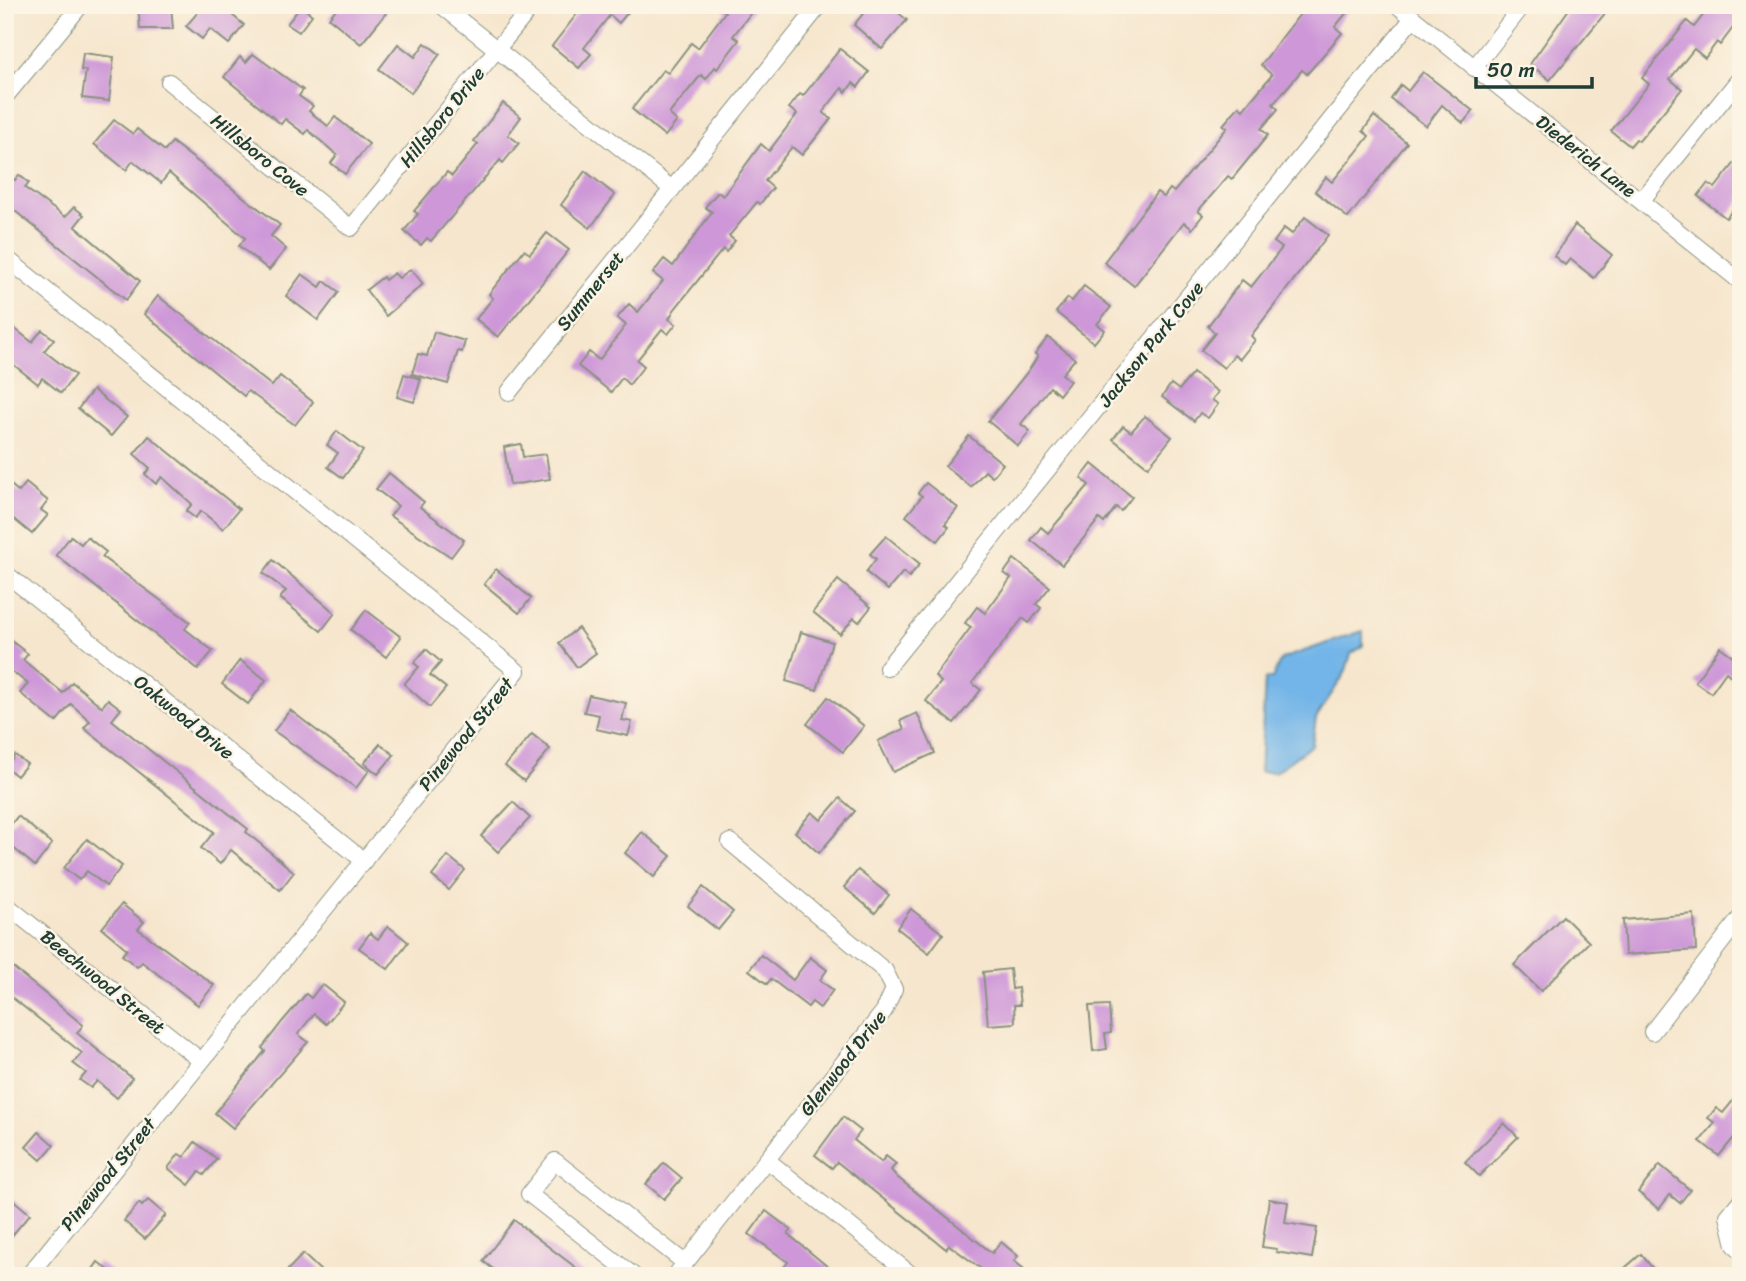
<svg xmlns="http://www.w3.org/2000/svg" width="1746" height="1281" font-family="Sriracha,sans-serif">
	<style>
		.water { fill: #73b5e8; stroke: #49798e; stroke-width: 2 }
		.building { fill: #ce98d8 }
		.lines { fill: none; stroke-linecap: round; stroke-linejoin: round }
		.minor-casing { stroke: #8a9280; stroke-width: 18 }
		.minor { stroke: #fff; stroke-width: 16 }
		.labels { text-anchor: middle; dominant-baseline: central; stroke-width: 5; stroke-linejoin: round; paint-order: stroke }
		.street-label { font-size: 19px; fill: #1f3d34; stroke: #fcf5e5 }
	</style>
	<rect width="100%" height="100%" fill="#fcf5e5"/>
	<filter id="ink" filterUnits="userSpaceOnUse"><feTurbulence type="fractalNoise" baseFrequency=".0143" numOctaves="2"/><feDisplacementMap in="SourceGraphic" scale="14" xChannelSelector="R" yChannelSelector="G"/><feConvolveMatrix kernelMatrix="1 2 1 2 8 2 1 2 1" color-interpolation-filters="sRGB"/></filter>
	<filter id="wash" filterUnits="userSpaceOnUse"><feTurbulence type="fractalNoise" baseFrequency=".00686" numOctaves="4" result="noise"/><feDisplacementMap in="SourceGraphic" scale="28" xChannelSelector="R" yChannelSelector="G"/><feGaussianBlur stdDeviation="1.57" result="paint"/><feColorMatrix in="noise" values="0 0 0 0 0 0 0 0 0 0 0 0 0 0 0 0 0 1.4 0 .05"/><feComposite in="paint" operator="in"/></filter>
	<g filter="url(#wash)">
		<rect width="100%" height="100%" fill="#f6e6cd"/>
		<path class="water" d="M1363 631V646L1351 654 1345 673 1316 718 1312 745 1275 772H1260L1265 679H1272L1281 659Z"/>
		<g id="blocks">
			<g class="building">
				<path d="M138 5H171L173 29H140Z"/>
				<path d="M204 5H220L244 25 229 44 210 29 202 39 186 26Z"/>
				<path d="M339 5H378L387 12 361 44 329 18Z"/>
				<path d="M584 5H634L619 23 610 15 584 48 591 54 579 68 552 46Z"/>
				<path d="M717 5H757L733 36 739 40 717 69 715 67 706 79 701 75 669 114 677 121 665 136 632 109 663 70 668 73 691 43 698 48 725 12Z"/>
				<path d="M870 5H889L907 20 882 49 854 25Z"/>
				<path d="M1307 5H1353L1335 27 1342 33 1307 74 1302 70 1273 104 1278 109 1261 129 1268 135 1232 179 1228 176 1198 211 1203 215 1192 229 1184 222 1134 286 1104 262 1157 192 1164 197 1170 189 1174 192 1227 128 1223 125 1239 106 1243 110 1272 75 1261 65Z"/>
				<path d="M1572 5H1612L1550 80 1530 64Z"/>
				<path d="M1711 5H1741V17L1720 45 1717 42 1705 58 1694 49 1670 79 1682 89 1639 141 1636 139 1630 146 1611 131 1649 84 1642 78 1687 21 1694 27Z"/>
				<path d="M301 6 312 15 299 32 287 24Z"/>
				<path d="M425 43 440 54 411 93 379 69 398 44 415 57Z"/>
				<path d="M840 49 869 72 858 87 853 83 846 92 842 88 823 112 831 119 802 155 792 147 765 181 773 188 760 204 757 202 729 236 735 241 726 252 723 249 674 310 669 319 676 324 668 334 662 329 637 360 644 366 629 385 622 378 611 392 578 366 589 352 599 360 626 325 617 318 629 304 638 312 663 281 653 273 664 259 673 266 712 212 705 207 718 192 723 196 761 144 769 151 797 114 789 108 800 94 803 96Z"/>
				<path d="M83 53 114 57 109 101 82 98 86 70H81Z"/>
				<path d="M253 54 303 90 299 96 313 106 309 111 328 126 335 117 369 144 345 174 331 163 337 155 308 130 305 134 285 119 281 124 224 77 240 57 246 62Z"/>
				<path d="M1423 72 1473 111 1463 123 1442 105 1426 126 1391 99 1401 85 1408 91Z"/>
				<path d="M503 103 521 117 508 135 519 143 503 163 500 160 431 241 427 238 421 245 404 231 418 214 414 211 447 172 452 176 478 144 474 141Z"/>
				<path d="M1374 116 1407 143 1348 218 1315 191 1326 177 1332 182 1356 153 1369 136 1363 131Z"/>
				<path d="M114 120 133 134 137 129 165 151 172 142 280 225 271 236 286 249 269 270 239 246 245 238 169 173 161 183 133 161 126 170 94 144Z"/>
				<path d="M1741 155V199L1726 218 1698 196 1708 183 1715 188Z"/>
				<path d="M585 171 615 195 590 228 561 205Z"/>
				<path d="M5 172 15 180 19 175 29 183 25 188 65 217 74 207 84 215 75 226 140 281 126 300 5 203Z"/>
				<path d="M1305 217 1328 235 1251 336 1255 340 1240 359 1234 355 1224 368 1201 350 1215 333 1208 326 1242 280 1251 287 1282 248 1274 242 1284 228 1292 234Z"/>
				<path d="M1575 225 1612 255 1594 278 1570 259 1565 265 1554 256Z"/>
				<path d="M547 233 569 250 498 337 476 319 493 298 489 294 524 250 530 254Z"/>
				<path d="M411 269 423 284 386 316 366 290 383 277 385 280 394 273 399 278Z"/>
				<path d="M302 274 320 287 324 281 339 292 318 320 286 296Z"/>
				<path d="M1084 286 1111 307 1097 324 1105 330 1094 343 1056 312 1068 298 1072 301Z"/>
				<path d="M158 296 272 386 280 376 313 402 295 425 248 391 244 396 144 314Z"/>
				<path d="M5 321 32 342 42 330 54 339 44 351 75 375 61 393 42 378 38 384 5 358Z"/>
				<path d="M434 332 465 341 462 352 458 351 448 384 412 374 418 354 427 356Z"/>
				<path d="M1048 337 1075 359 1062 374 1070 381 1059 395 1050 387 1021 424 1030 431 1018 446 988 421 1029 370 1038 356 1035 354Z"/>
				<path d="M1193 373 1218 392 1212 400 1218 404 1208 418 1200 413 1194 421 1162 397 1171 384 1179 390Z"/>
				<path d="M404 374 421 379 414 402 397 397Z"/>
				<path d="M93 390 127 417 111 436 78 409Z"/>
				<path d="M1145 416 1172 437 1148 467 1113 439 1123 426 1131 432Z"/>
				<path d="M337 431 363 451 343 478 328 467 338 453 327 445Z"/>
				<path d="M149 436 239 509 223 529 201 511 195 518 186 511 192 504 162 477 156 484 145 474 150 468 134 454Z"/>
				<path d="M969 436 1003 464 992 477 985 471 971 487 945 466Z"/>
				<path d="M521 444 523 457 546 454 550 479 510 485 504 447Z"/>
				<path d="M1092 464 1132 497 1121 511 1116 507 1104 523 1099 519 1062 565 1031 540 1041 527 1048 533 1089 485 1081 478Z"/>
				<path d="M389 473 424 502 420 507 464 540 451 557 390 516 398 506 376 489Z"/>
				<path d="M26 483 48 501 41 510 48 515 32 534 5 512V492L11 485 19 492Z"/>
				<path d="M926 483 958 508 945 524 949 527 938 541 906 516 922 496 918 493Z"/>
				<path d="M71 536 81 544 87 537 106 552 102 557 190 622 185 629 213 651 198 669 56 555Z"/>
				<path d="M886 536 920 564 909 577 903 572 888 590 866 572 876 559 870 554Z"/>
				<path d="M1014 559 1050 587 1036 604 1041 608 1029 623 1023 618 972 683 981 690 954 723 926 701 941 682 935 676 971 627 965 623 977 607 985 613 1011 578 1004 573Z"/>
				<path d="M273 560 335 613 321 631 280 598 286 591 263 573Z"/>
				<path d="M496 569 531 598 519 613 484 584Z"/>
				<path d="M838 580 871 607 859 622 854 618 840 634 813 612Z"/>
				<path d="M366 610 401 637 386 657 351 630Z"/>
				<path d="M578 628 596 653 577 667 559 643Z"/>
				<path d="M801 632 832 642 817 690 786 681Z"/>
				<path d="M5 636 28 654 23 660 63 693 72 682 102 707 108 699 121 709 112 720 248 829 246 832 294 872 280 890 231 850 220 864 201 848 214 832 84 728 90 721 71 704 56 722 20 693 28 684 5 666Z"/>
				<path d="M1720 647 1741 662V685L1726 672 1711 693 1695 682Z"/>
				<path d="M426 649 441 662 430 675 446 688 430 707 404 684 419 667 414 663Z"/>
				<path d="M240 660 266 680 248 704 222 684Z"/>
				<path d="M589 695 626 703 622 720 632 722 628 736 596 729 599 715 584 712Z"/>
				<path d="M828 697 864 726 843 752 807 724Z"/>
				<path d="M290 710 369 771 356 788 274 731Z"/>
				<path d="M917 713 935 753 893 772 878 741 904 729 900 721Z"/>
				<path d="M532 734 550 749 524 781 505 766Z"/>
				<path d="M380 744 394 755 378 774 364 763Z"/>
				<path d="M15 755 27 764 17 776 6 767Z"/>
				<path d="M840 798 855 811 819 853 795 832 812 812 821 820Z"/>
				<path d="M513 802 530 818 498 852 481 836Z"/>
				<path d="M18 816 52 844 35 866 5 841V831Z"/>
				<path d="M642 832 671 856 654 877 625 853Z"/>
				<path d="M87 839 122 866 106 886 87 871 79 880 64 868Z"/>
				<path d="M448 856 465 870 449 890 432 876Z"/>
				<path d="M858 870 889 895 875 913 844 887Z"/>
				<path d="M703 887 733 912 718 930 688 906Z"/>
				<path d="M122 904 144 922 138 929 214 985 198 1005 142 962 137 967 122 955 127 949 102 928Z"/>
				<path d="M911 909 943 934 929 953 897 928Z"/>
				<path d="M1694 914 1696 950 1625 955 1623 920Z"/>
				<path d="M1563 916 1589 942 1541 991 1514 965Z"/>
				<path d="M388 926 408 942 388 969 359 948 370 933 378 939Z"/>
				<path d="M761 955 793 980 810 957 827 970 820 980 833 990 820 1008 812 1002 808 1007 771 979 767 984 749 970Z"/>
				<path d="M5 961 83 1025 77 1033 132 1078 117 1098 97 1081 91 1088 80 1080 86 1073 73 1063 82 1053 5 992Z"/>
				<path d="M1010 969 1012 989 1018 988 1020 1005H1014L1015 1023 988 1025 983 972Z"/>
				<path d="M322 984 344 1002 326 1024 314 1014 298 1034 308 1042 233 1128 215 1113 265 1051 262 1048 282 1022 306 994 311 998Z"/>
				<path d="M1109 1005 1111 1033 1105 1034 1107 1049 1093 1051 1089 1006Z"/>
				<path d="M1741 1091V1129L1719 1156 1700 1141 1715 1123 1708 1118 1716 1108 1723 1113Z"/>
				<path d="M843 1117 861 1131 854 1140 881 1162 886 1156 896 1164 891 1170 897 1177 992 1253 1001 1242 1018 1256 1014 1261 1033 1276H991L949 1245 946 1249 837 1162 832 1168 815 1155Z"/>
				<path d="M1504 1123 1518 1137 1479 1176 1465 1162Z"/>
				<path d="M39 1132 54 1145 41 1160 26 1147Z"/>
				<path d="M195 1142 217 1159 204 1175 199 1172 189 1185 168 1168 179 1154 184 1157Z"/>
				<path d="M664 1163 682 1178 664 1199 646 1184Z"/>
				<path d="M1660 1165 1690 1190 1680 1203 1670 1195 1659 1209 1638 1192Z"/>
				<path d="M5 1193 30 1214 5 1244Z"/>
				<path d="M1269 1199 1288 1202 1285 1223 1317 1228 1312 1258 1276 1252 1277 1249 1262 1247Z"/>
				<path d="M148 1200 166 1215 145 1239 124 1221 139 1203 142 1206Z"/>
				<path d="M766 1211 791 1230 788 1234 839 1276H777L788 1262 749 1234Z"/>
				<path d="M514 1220 537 1238 587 1276H502L483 1261Z"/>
				<path d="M303 1254 326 1276H282Z"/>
				<path d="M1641 1254 1659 1276H1631L1625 1268Z"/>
				<path d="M98 1262 117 1276H88Z"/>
			</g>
		</g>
	</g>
	<g filter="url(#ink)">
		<use href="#blocks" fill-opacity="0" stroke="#8a9280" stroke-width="2"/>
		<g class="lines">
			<g class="minor-casing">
				<g id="minor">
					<path d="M441 5 672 189"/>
					<path d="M1397 5 1741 282"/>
					<path d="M1474 68 1523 5"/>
					<path d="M169 82 351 228 533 5"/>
					<path d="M5 97 81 5"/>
					<path d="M1642 200 1741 77"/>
					<path d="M5 257 517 671 28 1276"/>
					<path d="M509 392 820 5"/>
					<path d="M5 573 364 861"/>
					<path d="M887 668 1413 18"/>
					<path d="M5 904 200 1060"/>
					<path d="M1652 1032 1741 917"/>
					<path d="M767 1160 913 1276"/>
					<path d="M1741 1200 1728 1216 1735 1245 1741 1250"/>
					<path d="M634 1276 529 1194 555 1161 685 1263"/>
					<path d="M675 1276 884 1011 894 989 885 971 730 842"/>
				</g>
			</g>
			<use href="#minor" class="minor"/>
		</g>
	</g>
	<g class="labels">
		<g class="street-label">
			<text transform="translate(442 117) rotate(-51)">Hillsboro Drive</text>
			<text transform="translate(260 155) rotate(39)">Hillsboro Cove</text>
			<text transform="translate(1586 156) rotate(38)">Diederich Lane</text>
			<text transform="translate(590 291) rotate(-51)">Summerset</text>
			<text transform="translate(1151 344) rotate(-51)">Jackson Park Cove</text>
			<text transform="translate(184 717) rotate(39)">Oakwood Drive</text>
			<text transform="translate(466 734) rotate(-51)">Pinewood Street</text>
			<text transform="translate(103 982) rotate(39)">Beechwood Street</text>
			<text transform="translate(843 1063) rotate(-52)">Glenwood Drive</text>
			<text transform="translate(108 1174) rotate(-51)">Pinewood Street</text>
		</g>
	</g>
	<rect width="1746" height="1281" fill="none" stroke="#fcf5e5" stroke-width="28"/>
	<path d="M1476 77v10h116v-10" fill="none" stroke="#1f3d34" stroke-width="3.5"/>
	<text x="1487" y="77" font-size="21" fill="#1f3d34" stroke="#fcf5e5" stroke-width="5" paint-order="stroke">50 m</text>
</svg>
